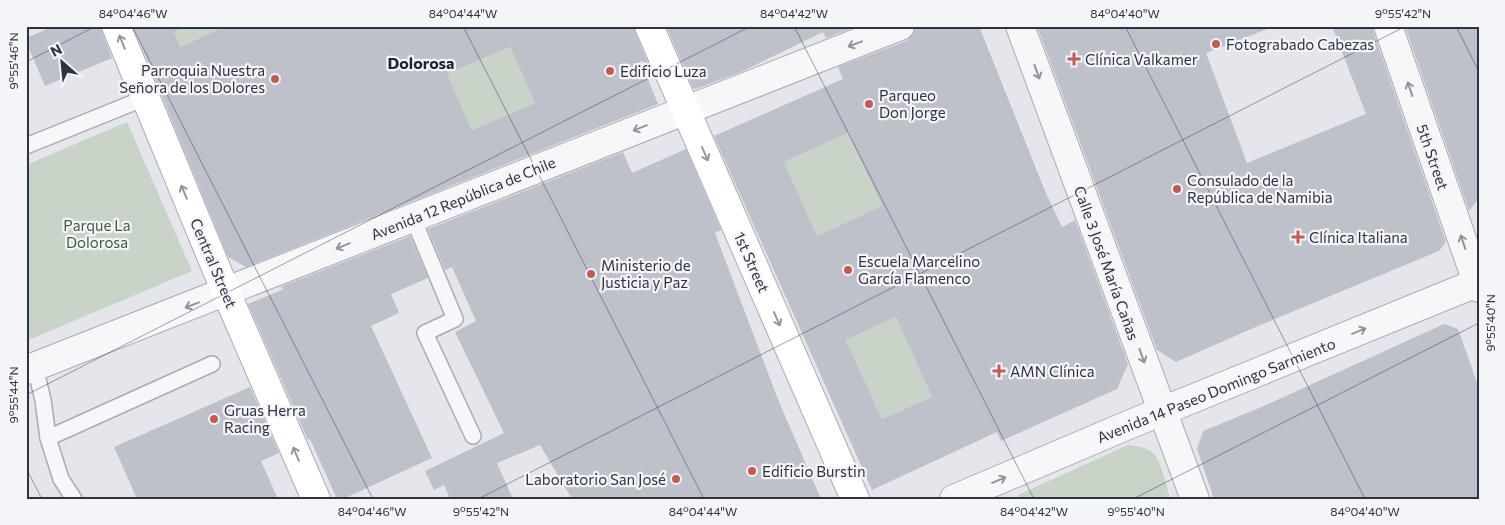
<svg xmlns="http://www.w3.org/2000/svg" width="1505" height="525" font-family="Commissioner,sans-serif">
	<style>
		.green { fill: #c8d4c7 }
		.building { fill: #bfc1ca; fill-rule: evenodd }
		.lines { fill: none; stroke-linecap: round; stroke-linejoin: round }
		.lane-casing { stroke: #aaacb5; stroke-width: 18 }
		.street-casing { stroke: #aaacb5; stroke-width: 30 }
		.secondary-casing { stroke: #aaacb5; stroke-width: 30 }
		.lane { stroke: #f7f7f9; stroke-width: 15 }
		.street { stroke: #f7f7f9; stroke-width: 28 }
		.secondary { stroke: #fff; stroke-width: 28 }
		.oneway { stroke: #9698a0 }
		.oneway2 { stroke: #92949d }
		.ticks { fill: none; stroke: #2e3241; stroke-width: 1; stroke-opacity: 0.45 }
		.poi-dot { fill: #c15b58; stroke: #f4f5f8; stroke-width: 2 }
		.labels { text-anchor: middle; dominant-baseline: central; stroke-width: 4.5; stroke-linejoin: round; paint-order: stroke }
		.poi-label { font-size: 15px; fill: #2e3241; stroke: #f4f5f8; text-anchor: start }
		.street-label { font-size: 15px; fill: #2e3241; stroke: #f4f5f8 }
		.park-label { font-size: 15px; fill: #3d5c3d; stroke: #f4f5f8 }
		.neighbourhood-label { font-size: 16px; font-weight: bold; fill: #202333; stroke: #f4f5f8 }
		.neatline { fill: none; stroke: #2e3241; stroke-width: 2 }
		.ticks-label { font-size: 12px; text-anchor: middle; fill: #2e3241 }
	</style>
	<rect width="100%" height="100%" fill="#e4e6eb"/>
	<g class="green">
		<path d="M171 26H226L180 47Z"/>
		<path d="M510 47 535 103 472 130 447 74Z"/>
		<path d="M127 122 192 271 26 341V165Z"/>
		<path d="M848 133 882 206 817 236 784 162Z"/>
		<path d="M934 300 948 331 910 348 932 397 882 419 846 340Z"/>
		<path d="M1128 445C1136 446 1147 447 1154 454 1161 461 1167 488 1170 499H1020L1018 495Z"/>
	</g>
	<g class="building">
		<path d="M54 26H101L102 32 112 58 45 86 26 42V38Z"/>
		<path d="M133 26H186L174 32 180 47 226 26H634L635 32 649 65 640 60 658 104 246 267 228 257ZM510 47 535 103 472 130 447 74Z"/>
		<path d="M666 26H857L826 38 823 32 743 71 696 89 693 88Z"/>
		<path d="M915 26H979L1045 191 1062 227 1075 220 1128 364 1117 389 1001 441 997 432 872 490 714 136 843 79 838 67 906 41 912 35ZM848 133 882 206 817 236 784 162ZM896 317 932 397 882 419 846 340Z"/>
		<path d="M1037 26H1270V28L1206 53 1247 163 1366 114 1332 26H1373V31L1446 242 1439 251 1258 326 1176 362 1157 350Z"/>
		<path d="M1405 26H1479V198L1469 211Z"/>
		<path d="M686 149 721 230 715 233 779 402 821 499H572L540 445 497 463 513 499H450L444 485 434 490 425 471 504 433 455 332 476 321 452 267 445 270 428 229 623 152 632 173Z"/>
		<path d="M410 236 428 278 391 294 399 313 371 326 432 458 343 499H337L310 439 308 440 248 304 284 289 280 287Z"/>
		<path d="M1444 324 1458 329 1479 388V499H1214L1197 449 1203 431 1264 406Z"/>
		<path d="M250 387 279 453 261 461 278 499H137L114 447Z"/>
	</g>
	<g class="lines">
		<g class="lane-casing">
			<g id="lane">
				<path d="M26 146 145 98"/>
				<path d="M413 218 455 319 425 333 473 436"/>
				<path d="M35 367 43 400 48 438 61 479 74 499"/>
				<path d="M48 438 212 364"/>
			</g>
		</g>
		<g class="street-casing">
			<g id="street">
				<path d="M1020 26 1195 499"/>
				<path d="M1388 26 1479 288"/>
				<path d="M26 370 900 26"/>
				<path d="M954 499 1133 423 1479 282"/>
			</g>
		</g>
		<g class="secondary-casing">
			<g id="secondary">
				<path d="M116 26 226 292 316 499"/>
				<path d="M649 26 855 499"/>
			</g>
		</g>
		<use href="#lane" class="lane"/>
		<use href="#street" class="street"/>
		<use href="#secondary" class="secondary"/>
	</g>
	<defs><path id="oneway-shaft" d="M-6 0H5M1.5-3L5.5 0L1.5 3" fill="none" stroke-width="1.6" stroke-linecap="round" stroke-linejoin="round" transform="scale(1.25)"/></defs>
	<g class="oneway">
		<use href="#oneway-shaft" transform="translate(122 42) rotate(-112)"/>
		<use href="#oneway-shaft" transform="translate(705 154) rotate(66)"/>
		<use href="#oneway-shaft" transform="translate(184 192) rotate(-113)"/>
		<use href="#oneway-shaft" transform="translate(777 319) rotate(66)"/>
		<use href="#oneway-shaft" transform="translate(296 454) rotate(-113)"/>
	</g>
	<g class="oneway2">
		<use href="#oneway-shaft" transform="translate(855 44) rotate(159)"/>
		<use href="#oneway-shaft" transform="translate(1037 72) rotate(70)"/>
		<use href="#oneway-shaft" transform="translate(1410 89) rotate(-109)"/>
		<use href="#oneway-shaft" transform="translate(640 128) rotate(158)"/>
		<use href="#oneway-shaft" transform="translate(1463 242) rotate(-109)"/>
		<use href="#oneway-shaft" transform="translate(343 246) rotate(158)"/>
		<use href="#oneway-shaft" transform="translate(192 305) rotate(159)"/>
		<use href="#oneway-shaft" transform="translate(1359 331) rotate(-22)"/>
		<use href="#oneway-shaft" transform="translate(1142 356) rotate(70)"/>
		<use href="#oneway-shaft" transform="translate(999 480) rotate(-23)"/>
	</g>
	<path class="ticks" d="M132 26 373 499M463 26 704 499M794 26 1034 499M1125 26 1365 499M1456 26 1479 72M26 62 96 26M26 395 751 26M26 468 42 499M478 499 1406 26M1133 499 1479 323"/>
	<g class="poi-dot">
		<circle cx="1216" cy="44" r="5"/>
		<path d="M1071.5 51.5h5v5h5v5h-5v5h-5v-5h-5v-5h5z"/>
		<circle cx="610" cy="71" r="5"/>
		<circle cx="275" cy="79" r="5"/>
		<circle cx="869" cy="104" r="5"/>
		<circle cx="1177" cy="189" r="5"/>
		<path d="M1295.5 229.5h5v5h5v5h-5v5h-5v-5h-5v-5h5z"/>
		<circle cx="848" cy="270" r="5"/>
		<circle cx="591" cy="274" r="5"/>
		<path d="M996.5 363.5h5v5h5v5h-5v5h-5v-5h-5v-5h5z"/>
		<circle cx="214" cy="419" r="5"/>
		<circle cx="752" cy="471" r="5"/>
		<circle cx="676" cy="479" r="5"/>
	</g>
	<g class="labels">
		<g class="poi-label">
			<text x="1226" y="44">Fotograbado Cabezas</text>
			<text x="1085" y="59">Clínica Valkamer</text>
			<text x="265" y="70" text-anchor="end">Parroquia Nuestra<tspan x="265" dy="17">Señora de los Dolores</tspan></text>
			<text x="620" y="71">Edificio Luza</text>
			<text x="879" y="95">Parqueo<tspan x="879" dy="17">Don Jorge</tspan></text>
			<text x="1187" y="180">Consulado de la<tspan x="1187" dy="17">República de Namibia</tspan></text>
			<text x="1309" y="237">Clínica Italiana</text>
			<text x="858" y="261">Escuela Marcelino<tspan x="858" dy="17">García Flamenco</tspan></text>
			<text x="601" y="265">Ministerio de<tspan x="601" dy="17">Justicia y Paz</tspan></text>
			<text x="1010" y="371">AMN Clínica</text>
			<text x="224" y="410">Gruas Herra<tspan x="224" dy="17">Racing</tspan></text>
			<text x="762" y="471">Edificio Burstin</text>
			<text x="666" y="479" text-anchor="end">Laboratorio San José</text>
		</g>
		<g class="street-label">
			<text transform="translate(1433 157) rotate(71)">5th Street</text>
			<text transform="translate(463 198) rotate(-22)">Avenida 12 República de Chile</text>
			<text transform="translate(752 262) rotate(66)">1st Street</text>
			<text transform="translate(214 263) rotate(67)">Central Street</text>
			<text transform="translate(1107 263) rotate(70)">Calle 3 José María Cañas</text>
			<text transform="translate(1216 390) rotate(-22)">Avenida 14 Paseo Domingo Sarmiento</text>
		</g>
		<g class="park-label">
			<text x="97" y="225">Parque La<tspan x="97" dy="17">Dolorosa</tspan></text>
		</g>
		<g class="neighbourhood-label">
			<text x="421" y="62">Dolorosa</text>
		</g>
	</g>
	<rect width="1505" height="525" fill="none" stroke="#f4f5f8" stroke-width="55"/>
	<g transform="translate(62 62) rotate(333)" stroke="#f4f5f8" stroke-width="4" paint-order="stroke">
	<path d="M0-4L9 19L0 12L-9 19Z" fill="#2e3241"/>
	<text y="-8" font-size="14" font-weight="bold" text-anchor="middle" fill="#2e3241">N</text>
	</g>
	<rect x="28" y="28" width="1450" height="470" class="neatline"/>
	<g class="ticks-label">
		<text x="133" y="18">84°04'46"W</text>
		<text x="463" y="18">84°04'44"W</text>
		<text x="794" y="18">84°04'42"W</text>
		<text x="1125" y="18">84°04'40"W</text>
		<text x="1403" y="18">9°55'42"N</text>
		<text transform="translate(14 61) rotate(-90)" y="4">9°55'46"N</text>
		<text transform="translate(1491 323) rotate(-90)" y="4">9°55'40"N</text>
		<text transform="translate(14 395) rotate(-90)" y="4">9°55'44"N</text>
		<text x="372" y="516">84°04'46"W</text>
		<text x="481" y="516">9°55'42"N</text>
		<text x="703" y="516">84°04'44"W</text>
		<text x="1034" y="516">84°04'42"W</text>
		<text x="1136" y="516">9°55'40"N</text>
		<text x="1365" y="516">84°04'40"W</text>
	</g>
</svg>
